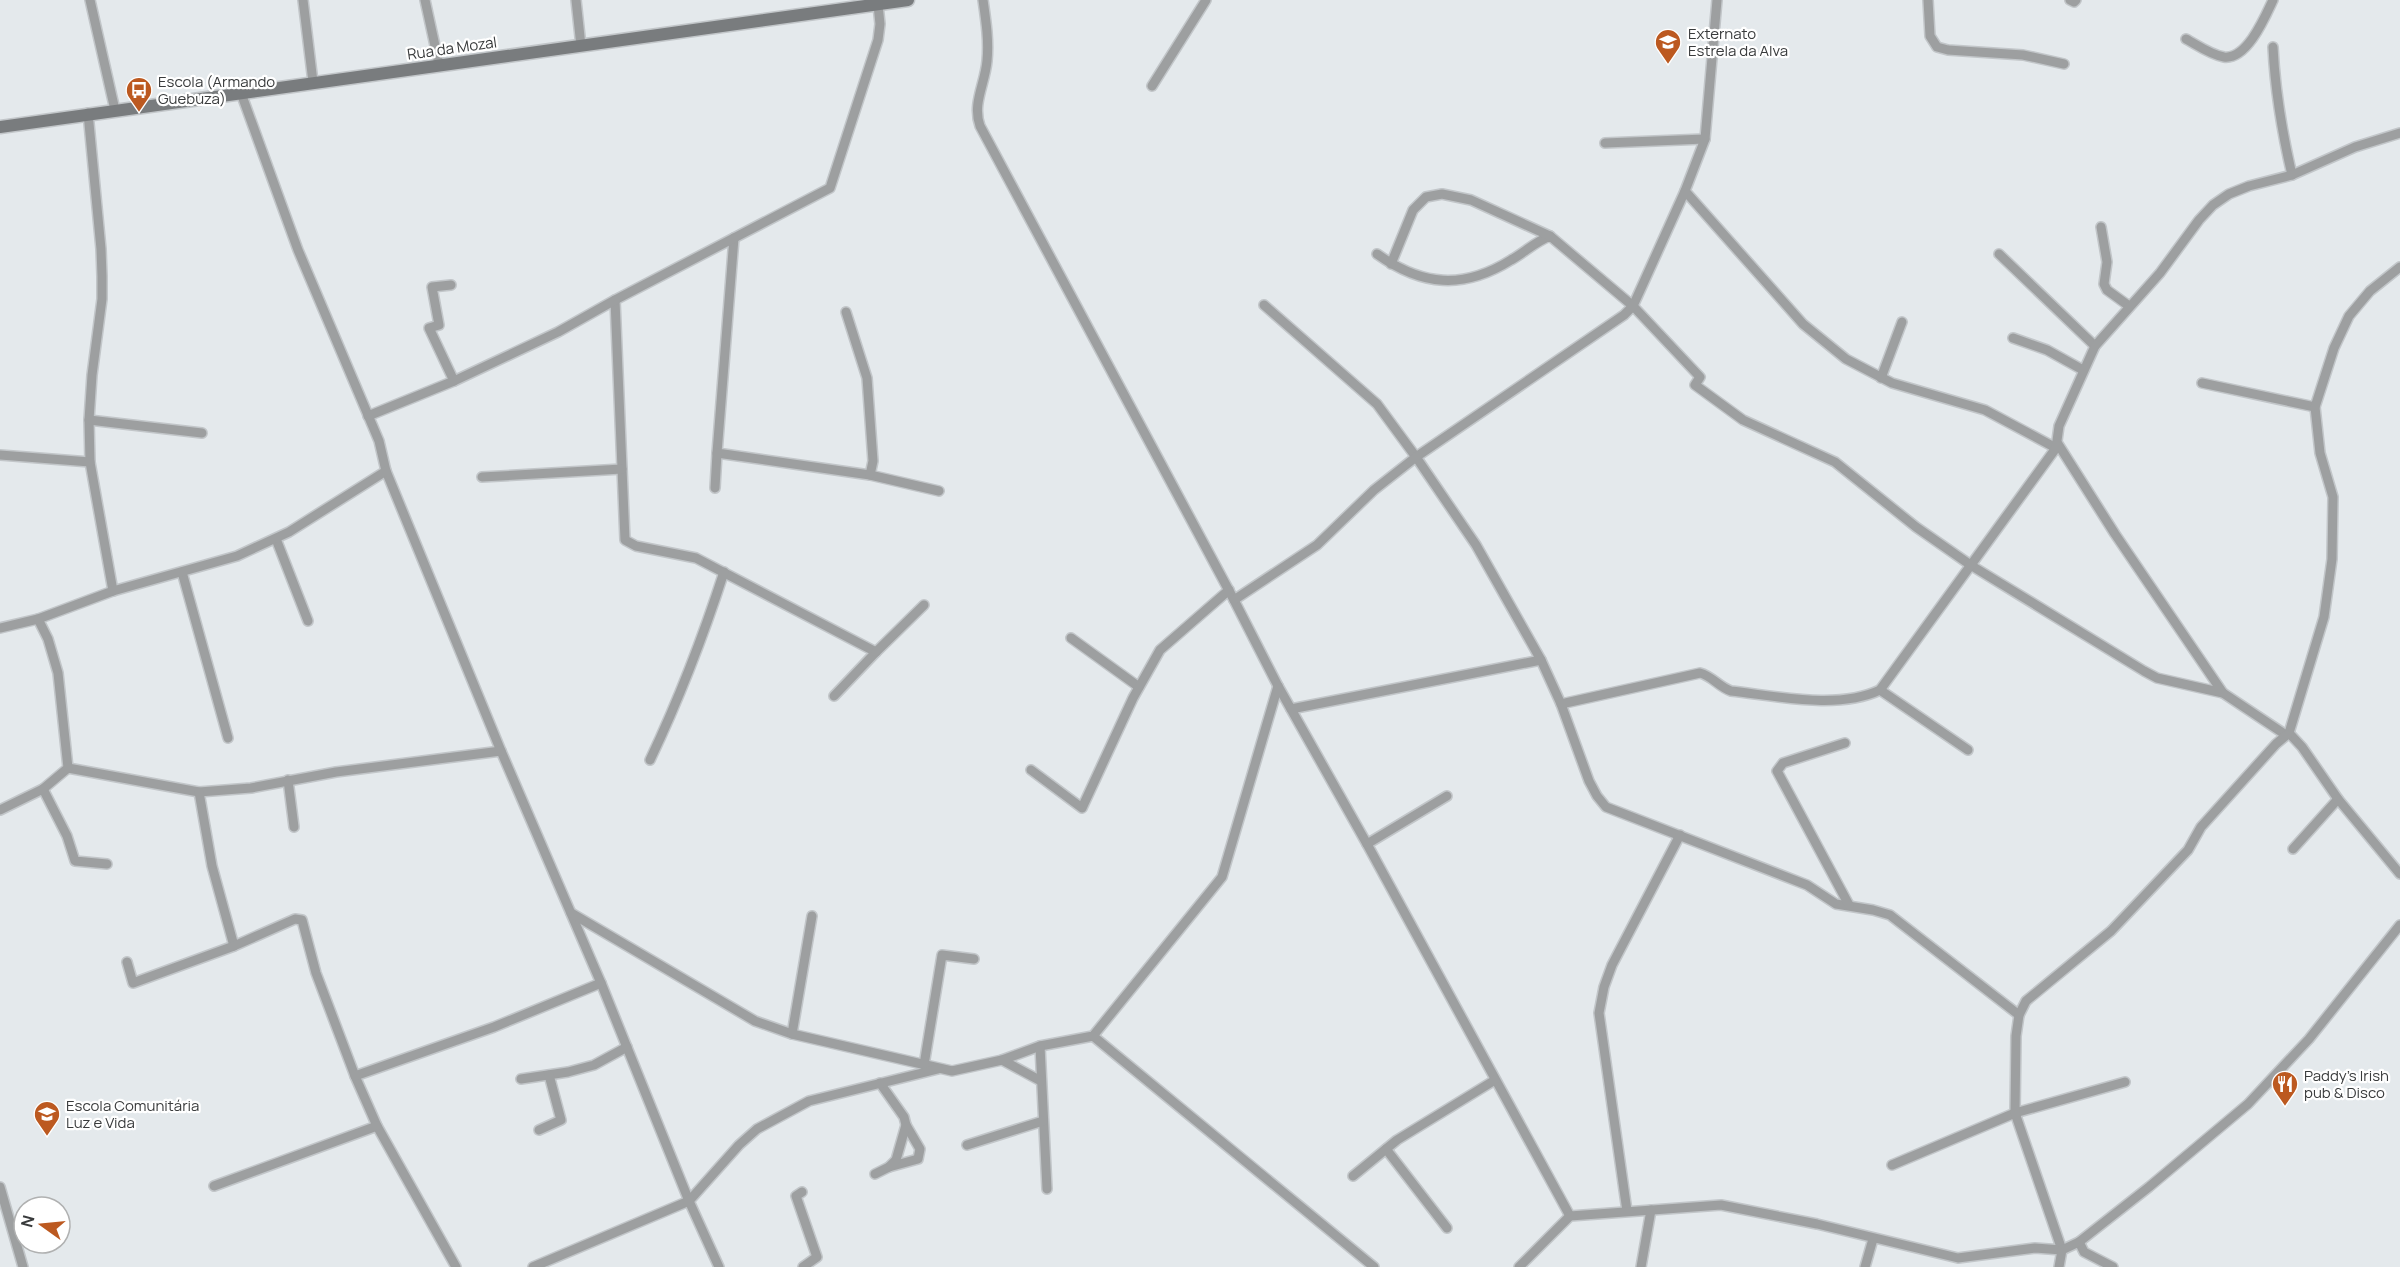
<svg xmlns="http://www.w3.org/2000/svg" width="2400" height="1267" font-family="Manrope,sans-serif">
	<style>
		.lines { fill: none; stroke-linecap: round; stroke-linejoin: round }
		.minor-casing { stroke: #c2c6c9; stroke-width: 12 }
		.secondary-casing { stroke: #c2c6c9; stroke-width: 15 }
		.minor { stroke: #9d9fa0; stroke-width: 9 }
		.secondary { stroke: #797c7e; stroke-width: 12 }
		.labels { text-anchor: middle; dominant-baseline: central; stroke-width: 4.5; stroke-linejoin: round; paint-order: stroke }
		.poi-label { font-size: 15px; fill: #393b3c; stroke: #fff; text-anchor: start }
		.street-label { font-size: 15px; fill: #393b3c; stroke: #fff }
	</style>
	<rect width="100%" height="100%" fill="#e4e9ec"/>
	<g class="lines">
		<g class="minor-casing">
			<g id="minor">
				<path d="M90 0 115 110"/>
				<path d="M303 0 313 82"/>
				<path d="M425 0 439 64"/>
				<path d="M576 0 581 46"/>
				<path d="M983 0C986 21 989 41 987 61 985 84 972 104 980 126L1234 600 1278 686 1367 844 1570 1216"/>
				<path d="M1928 0 1930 36 1937 47 1948 50 2023 55 2064 64"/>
				<path d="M2070 0 2074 2 2076 0"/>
				<path d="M2186 39C2197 45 2211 55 2224 57 2247 60 2265 17 2273 0"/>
				<path d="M2273 47C2275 90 2282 132 2292 175"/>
				<path d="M1152 86 1206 0"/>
				<path d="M241 93 298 250 379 441 386 471 501 751 601 983 689 1201 719 1267"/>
				<path d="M88 113 101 249 102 276V299L92 375 89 420 90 462 113 591"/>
				<path d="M1605 143 1705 139"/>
				<path d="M1685 191 1803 324 1846 359 1892 383 1985 410 2056 448"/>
				<path d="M2101 227 2107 262 2104 284 2107 290 2129 306"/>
				<path d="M734 238 717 453 870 475 939 491"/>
				<path d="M1377 254C1422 286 1463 290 1511 260 1525 252 1535 242 1550 236L1633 306 1700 377 1695 385 1743 420 1835 462 1916 527 1972 566 2144 671 2157 678 2223 693 2286 735"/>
				<path d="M1999 254 2095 346"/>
				<path d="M1391 264 1413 210 1426 197 1442 194 1471 200 1550 236"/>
				<path d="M451 285 432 287 439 325 429 328 454 381"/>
				<path d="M615 300 625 540 636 546 696 558 876 652 834 696"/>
				<path d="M1264 305 1377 404 1416 457 1476 545 1541 660 1561 704 1589 781 1597 796 1606 807 1807 885 1836 904 1873 910 1890 915 2019 1015"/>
				<path d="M846 312 867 378 873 461 870 475"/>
				<path d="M2013 338 2047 350 2083 370"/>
				<path d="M1881 378 1902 322"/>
				<path d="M2202 383 2315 407"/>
				<path d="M368 416 454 381 558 332 615 300 830 188 878 40 880 24 878 5"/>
				<path d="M89 420 202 433"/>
				<path d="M2058 444 2115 534 2223 693"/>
				<path d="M0 455 90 462"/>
				<path d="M482 477 622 469"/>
				<path d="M715 488 717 453"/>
				<path d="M276 539 308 621"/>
				<path d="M182 572 228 738"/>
				<path d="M1234 600 1317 545 1374 490 1416 457 1624 315 1633 306 1685 191 1705 139 1717 0"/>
				<path d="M0 628 38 619 113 591 237 556 289 532 386 471"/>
				<path d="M1071 638 1139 687"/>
				<path d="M876 652 924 605"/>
				<path d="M1880 690 1968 750"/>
				<path d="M1561 704 1700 673C1712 676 1719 687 1731 691 1777 696 1838 710 1880 690L2056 448 2059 426 2095 346 2160 273 2199 220 2213 205 2229 194 2249 186 2292 175 2355 147 2400 133"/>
				<path d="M1291 709 1541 660"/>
				<path d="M2289 733 2302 747 2338 799 2400 874"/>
				<path d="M1845 743 1783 763 1777 771 1849 905"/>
				<path d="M650 760C679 699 703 637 724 572"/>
				<path d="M68 768 199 792 251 788 336 772 501 751"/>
				<path d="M1031 770 1082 808 1133 698 1160 650 1229 590"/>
				<path d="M288 780 294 827"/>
				<path d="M43 789 67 836 75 861 107 864"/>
				<path d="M199 792 212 866 234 946"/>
				<path d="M0 810 43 789 68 768 58 673 48 639 38 619"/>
				<path d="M1367 844 1447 796"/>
				<path d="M2293 849 2338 799"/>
				<path d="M571 913 755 1021 792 1034 952 1071 1002 1060 1040 1046 1093 1036 1222 877 1278 686"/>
				<path d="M127 962 133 983 234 946 295 919 302 920 316 973 355 1076 377 1126 456 1267"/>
				<path d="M792 1034 812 916"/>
				<path d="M1093 1036 1374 1267"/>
				<path d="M1040 1046 1047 1189"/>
				<path d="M1002 1060 1041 1081"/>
				<path d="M924 1065 942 955 974 959"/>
				<path d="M355 1076 494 1027 601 983"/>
				<path d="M521 1079 568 1072 594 1065 627 1047"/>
				<path d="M539 1130 561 1120 549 1075"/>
				<path d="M967 1145 1043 1121"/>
				<path d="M1386 1149 1447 1228"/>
				<path d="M1892 1165 2015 1113 2125 1082"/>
				<path d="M889 1167 918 1159 920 1149 906 1125"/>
				<path d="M875 1174 889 1167 896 1160 906 1125 904 1117 880 1083"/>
				<path d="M1353 1176 1397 1140 1495 1080"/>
				<path d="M214 1186 377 1126"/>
				<path d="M0 1187 23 1267"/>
				<path d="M802 1192 796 1196 817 1257 803 1267"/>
				<path d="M1627 1211 1599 1013 1604 987 1612 965 1680 835"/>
				<path d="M2079 1242 2084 1252 2113 1267"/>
				<path d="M533 1267 689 1201 739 1145 757 1129 809 1101 938 1069"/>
				<path d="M1519 1267 1570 1216 1721 1205 1817 1224 1958 1258 2035 1248 2062 1250 2015 1113 2016 1036 2019 1015 2026 1001 2111 931 2188 850 2201 827 2276 744 2289 733 2324 617 2332 559 2333 497 2320 453 2315 407 2334 348 2349 316 2370 291 2400 267"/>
				<path d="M1641 1267 1651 1210"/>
				<path d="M1865 1267 1873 1239"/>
				<path d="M2059 1267 2062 1250 2079 1242 2149 1187 2248 1104 2309 1039 2400 925"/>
			</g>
		</g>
		<g class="secondary-casing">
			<path id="secondary" d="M0 127 908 0"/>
		</g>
		<use href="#minor" class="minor"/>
		<use href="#secondary" class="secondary"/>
	</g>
	<defs>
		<g id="university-pin" transform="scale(1.35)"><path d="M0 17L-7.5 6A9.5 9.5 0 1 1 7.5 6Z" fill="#bc5920" stroke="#fff"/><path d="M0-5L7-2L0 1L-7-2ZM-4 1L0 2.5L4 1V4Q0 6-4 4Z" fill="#fff"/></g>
		<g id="bus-pin" transform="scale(1.35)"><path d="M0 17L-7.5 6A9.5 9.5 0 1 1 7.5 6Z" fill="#bc5920" stroke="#fff"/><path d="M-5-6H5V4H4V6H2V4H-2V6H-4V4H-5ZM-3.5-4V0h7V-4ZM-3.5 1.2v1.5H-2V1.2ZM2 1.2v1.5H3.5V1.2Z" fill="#fff"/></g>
		<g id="restaurant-pin" transform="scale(1.35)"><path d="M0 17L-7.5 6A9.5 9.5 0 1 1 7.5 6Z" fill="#bc5920" stroke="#fff"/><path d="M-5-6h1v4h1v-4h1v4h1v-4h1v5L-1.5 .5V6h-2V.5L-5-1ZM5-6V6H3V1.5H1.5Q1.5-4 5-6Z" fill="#fff"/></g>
		<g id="school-pin" transform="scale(1.35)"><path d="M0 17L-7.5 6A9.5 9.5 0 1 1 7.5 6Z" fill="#bc5920" stroke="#fff"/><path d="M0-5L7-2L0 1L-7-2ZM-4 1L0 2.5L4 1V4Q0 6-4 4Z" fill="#fff"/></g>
	</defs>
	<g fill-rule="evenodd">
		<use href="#university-pin" x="1668" y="42"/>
		<use href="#bus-pin" x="139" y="90"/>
		<use href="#restaurant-pin" x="2285" y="1084"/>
		<use href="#school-pin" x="47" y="1114"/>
	</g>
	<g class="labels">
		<g class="poi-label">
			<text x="1688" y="33">Externato<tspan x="1688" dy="17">Estrela da Alva</tspan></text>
			<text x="158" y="81">Escola (Armando<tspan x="158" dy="17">Guebuza)</tspan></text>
			<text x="2304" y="1075">Paddy's Irish<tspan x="2304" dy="17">pub &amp; Disco</tspan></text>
			<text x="66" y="1105">Escola Comunitária<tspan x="66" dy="17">Luz e Vida</tspan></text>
		</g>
		<g class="street-label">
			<text transform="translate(452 48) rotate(-8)">Rua da Mozal</text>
		</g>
	</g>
	<g transform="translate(42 1225) rotate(285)"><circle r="28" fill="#ffffff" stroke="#b0b1b1" stroke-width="1.5"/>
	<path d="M0-4.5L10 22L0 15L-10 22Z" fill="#bc5920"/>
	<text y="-9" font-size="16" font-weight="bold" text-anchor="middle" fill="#393b3c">N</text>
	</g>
</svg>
